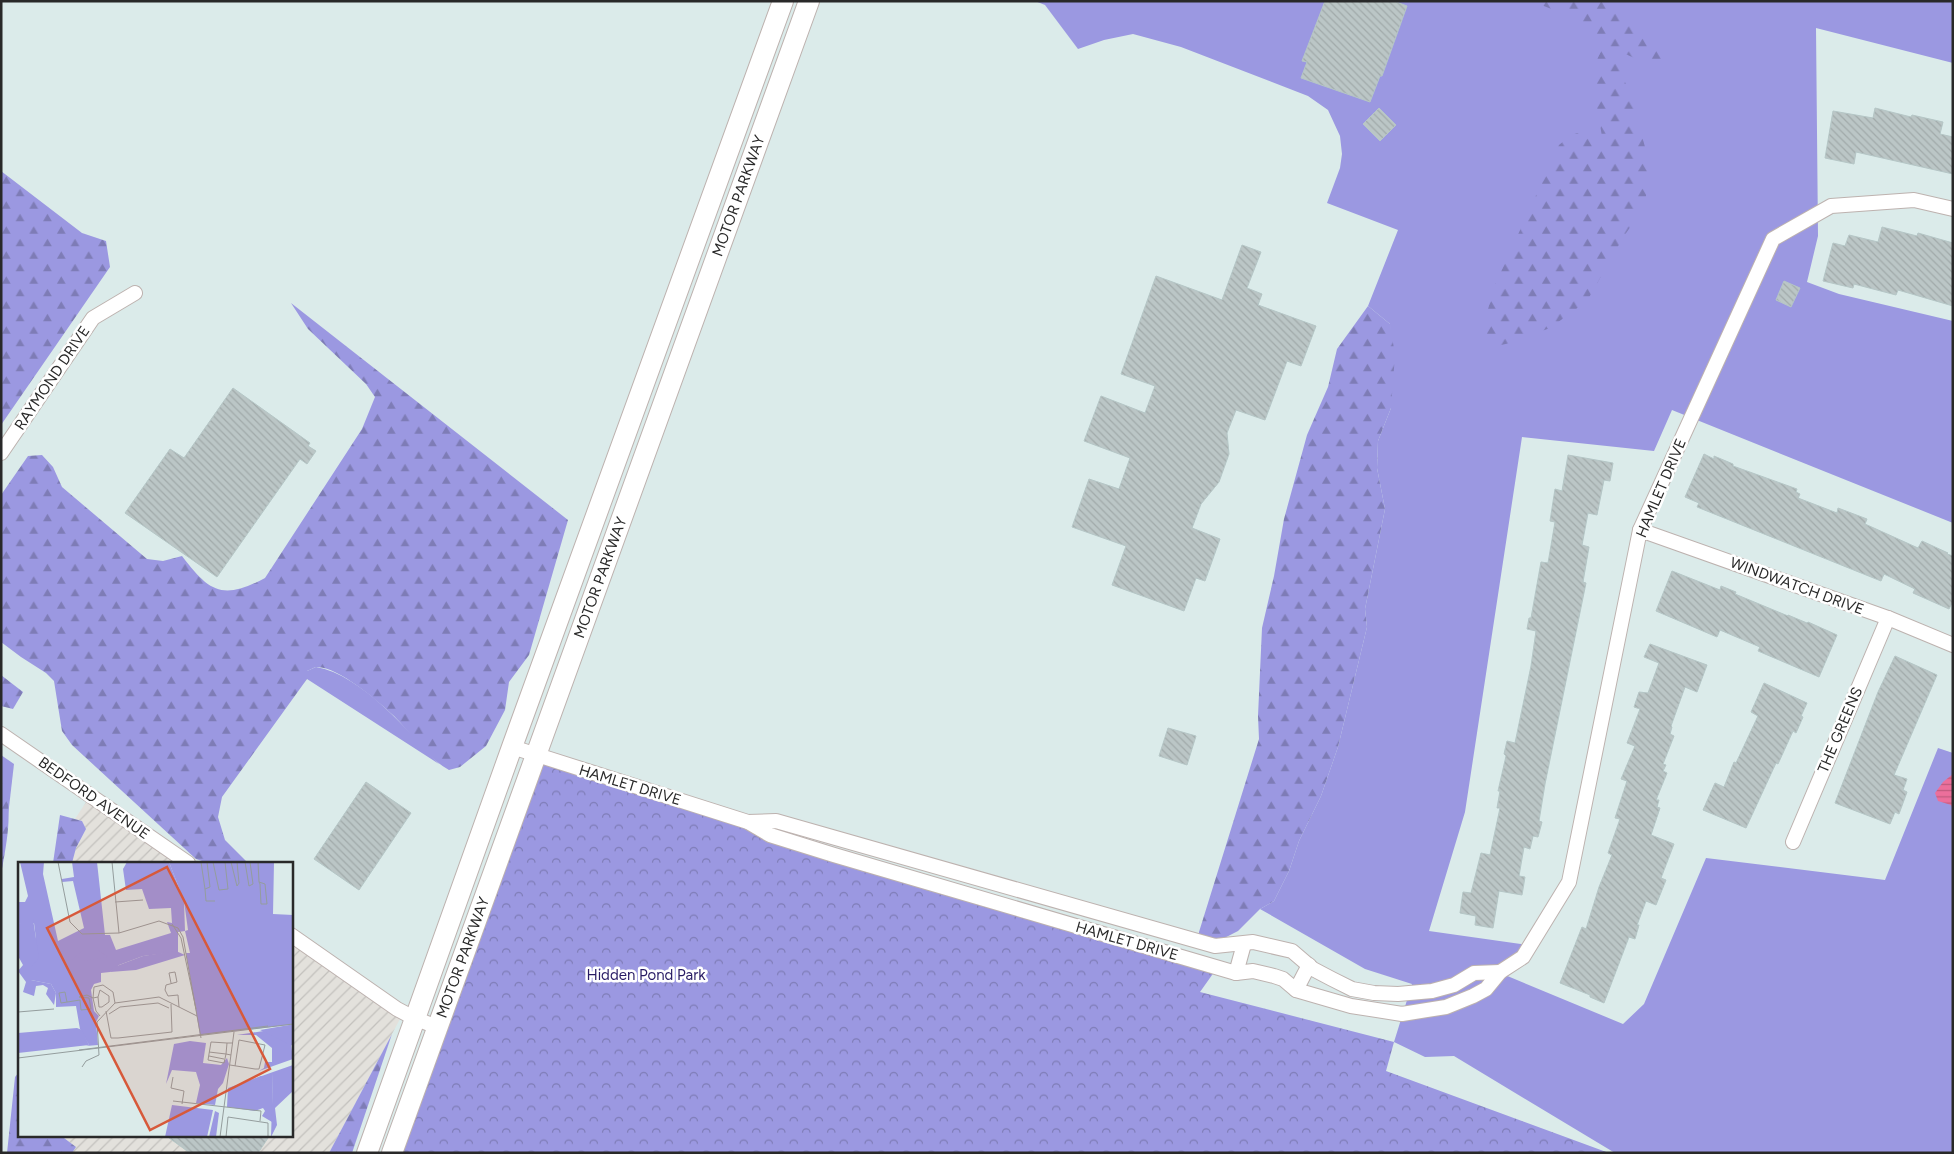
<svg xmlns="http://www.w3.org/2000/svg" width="1954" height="1154" font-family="Figtree,sans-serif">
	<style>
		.industrial { fill: url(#industrial-furrows) }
		.grass { fill: #9b98e1 }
		.forest { fill: url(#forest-firs) }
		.park { fill: url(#park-crowns) }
		.water { fill: url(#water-rules) }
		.building { fill: url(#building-back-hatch); stroke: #b5c6c6 }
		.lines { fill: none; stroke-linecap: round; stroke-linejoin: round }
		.minor-casing { stroke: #bdb2af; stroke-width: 16 }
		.secondary-casing { stroke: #bdb2af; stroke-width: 22 }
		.minor { stroke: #fff; stroke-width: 14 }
		.secondary { stroke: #fff; stroke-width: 20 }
		.labels { text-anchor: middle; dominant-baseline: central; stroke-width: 5; stroke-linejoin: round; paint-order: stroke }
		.street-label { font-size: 15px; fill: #292929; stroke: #fff }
		.park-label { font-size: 15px; fill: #281b64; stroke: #fff }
		.inset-road { fill: none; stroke: #949d9d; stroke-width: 1 }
		.view { fill: #d7593a; fill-opacity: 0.15; stroke: #d7593a; stroke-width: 2.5 }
		.inset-edge { fill: none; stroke: #292929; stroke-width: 2.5 }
	</style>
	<defs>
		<pattern id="industrial-furrows" width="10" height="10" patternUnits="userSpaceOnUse" patternTransform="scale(1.25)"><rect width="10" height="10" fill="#e3e1dc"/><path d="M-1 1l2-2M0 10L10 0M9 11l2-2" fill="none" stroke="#c3c1bd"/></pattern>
		<pattern id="forest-firs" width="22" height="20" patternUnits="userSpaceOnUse" patternTransform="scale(1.25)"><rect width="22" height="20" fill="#9b98e1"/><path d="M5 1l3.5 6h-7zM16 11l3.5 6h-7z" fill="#7e7cb6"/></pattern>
		<pattern id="park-crowns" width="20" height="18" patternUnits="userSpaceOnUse" patternTransform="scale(1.25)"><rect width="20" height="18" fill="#9b98e1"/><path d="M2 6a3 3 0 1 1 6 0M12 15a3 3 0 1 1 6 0" fill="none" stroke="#7e7cb6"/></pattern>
		<pattern id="water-rules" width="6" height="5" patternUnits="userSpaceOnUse" patternTransform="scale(1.25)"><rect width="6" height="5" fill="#ec6f9b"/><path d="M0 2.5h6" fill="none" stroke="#bf5b7e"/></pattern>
		<pattern id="building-back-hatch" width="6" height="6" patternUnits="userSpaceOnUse" patternTransform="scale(1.25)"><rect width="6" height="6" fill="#bbc6c6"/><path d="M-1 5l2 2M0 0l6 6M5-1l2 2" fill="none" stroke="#a1aaaa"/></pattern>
	</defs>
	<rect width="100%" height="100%" fill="#dbebea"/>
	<g class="industrial">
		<path d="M88 799 180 863H72L76 848 86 829 82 821 75 819Z"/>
		<path d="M291 940 401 1017 329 1153H72L76 1147 60 1135H291Z"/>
	</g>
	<g class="grass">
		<path d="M1035 1H1953V63L1816 28 1818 236 1807 282 1839 294 1953 321V523L1672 410 1654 451 1522 437 1465 812 1429 931 1535 946 1505 975 1623 1024 1644 1004 1706 858 1885 880 1938 748 1953 753V1153H1615L1454 1056 1425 1057 1394 1042 1412 984 1365 969 1260 909 1274 901 1289 871 1299 841 1321 796 1338 747 1367 627 1365 609 1385 509 1377 468 1378 441 1391 408 1390 324 1368 306 1398 230 1327 203 1340 168 1342 154 1340 136 1328 110 1308 96 1181 47 1133 34 1104 40 1078 49 1045 5Z"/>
		<path d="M316 667C362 675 408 731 439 764L307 679V671Z"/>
		<path d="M1 755 14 764 1 876Z"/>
	</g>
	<g class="forest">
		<path d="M1527 1H1603L1627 16 1653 41 1665 60 1641 61 1612 48 1632 100 1650 165 1646 196 1638 216 1624 236 1587 301 1550 328 1510 343 1492 347 1486 332 1487 313 1494 287 1559 145C1579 129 1578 131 1602 137 1599 115 1592 90 1595 69 1596 59 1601 51 1606 43 1580 26 1557 7 1527 1Z"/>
		<path d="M1 171 82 233 106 241 110 267 1 425Z"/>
		<path d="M291 303 568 520 529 655 509 682 505 710 486 746 460 767 449 770C427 758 412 734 394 716 379 702 339 667 317 667 314 667 310 670 307 671V679L222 797 218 817 225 840 248 863H208L196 859 72 745 62 731 54 681 46 673 21 657 1 642V495L28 456 42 455 53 467 62 487 147 559 163 561 182 556C210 593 223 600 265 578L362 429 375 397 366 384 308 329Z"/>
		<path d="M1368 306 1390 324 1395 355 1391 408 1378 441 1377 468 1385 509 1365 609 1367 627 1338 747 1321 796 1299 841 1289 871 1274 901 1260 909 1238 931 1205 948 1199 938V932L1259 739 1258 716 1262 628 1274 576 1284 519 1307 435 1328 387 1337 349Z"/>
		<path d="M1 675 23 692 13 709 1 706Z"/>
		<path d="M1 781C16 808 5 848 1 876Z"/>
		<path d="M60 815 82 821 86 829 76 848 72 863H53Z"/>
		<path d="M392 1034 352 1153H329Z"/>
		<path d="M19 1072V1135H60L76 1147 72 1153H7L15 1077Z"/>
	</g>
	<path class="park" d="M535 755 1217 968 1200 992 1394 1042 1386 1071 1609 1153H392Z"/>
	<path class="water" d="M1953 774V809L1951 805 1938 801 1935 793 1943 782Z"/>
	<g class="building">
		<path d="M1325 1H1394L1407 6 1382 76H1380L1370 102 1301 78 1307 62 1302 61Z"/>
		<path d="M1379 108 1396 125 1380 141 1363 124Z"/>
		<path d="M1875 108 1911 117 1912 115 1943 122 1940 134 1953 137V174L1856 152 1854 164 1825 158 1833 111 1873 118Z"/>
		<path d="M1882 227 1917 236 1918 233 1953 243V306L1898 290 1896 295 1854 284 1853 288 1823 281 1833 243 1845 246 1849 235 1878 242Z"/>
		<path d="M1242 245 1261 252 1247 288 1262 294 1258 305 1316 326 1301 366 1287 361 1265 420 1236 410 1227 433 1229 454 1219 482 1201 504 1192 528 1220 539 1205 581 1196 578 1184 611 1112 585 1126 546 1072 527 1089 479 1119 489 1130 458 1084 441 1101 396 1145 413 1155 386 1121 374 1156 276 1222 300Z"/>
		<path d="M1784 281 1800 288 1791 307 1776 300Z"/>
		<path d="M233 388 310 443 308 446 316 451 307 464 300 459 217 577 125 513 170 449 184 458Z"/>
		<path d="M1704 454 1714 459V456L1733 464V466L1797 489 1796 492 1800 494 1798 498 1837 513 1838 508 1867 519 1865 524 1918 548 1922 541 1948 553 1947 554 1953 556V601L1949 609 1913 593 1915 589 1884 574 1881 581 1697 507 1699 503 1685 497Z"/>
		<path d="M1568 455 1613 463 1610 481 1604 480 1597 515 1588 513 1582 545 1589 547 1583 582 1586 583 1545 784 1539 821 1542 822 1538 837 1533 836 1530 849 1524 847 1519 876 1525 877 1522 895 1499 891 1493 928 1475 925 1476 916 1460 913 1463 892 1471 893 1481 853 1490 855 1500 808H1497L1500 791H1498L1506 756 1504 754 1507 741 1515 743 1531 666 1536 631 1527 629 1529 618H1531L1541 562 1548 563 1555 522 1550 521 1555 489 1562 491Z"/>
		<path d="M1672 571 1720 590 1721 586 1736 592 1735 594 1788 616V615L1807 623 1808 622 1837 635 1819 677 1758 651 1760 647 1720 630 1717 637 1656 611Z"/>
		<path d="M1650 644 1707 665 1697 692 1685 687 1671 726 1672 727 1670 734 1674 736 1663 764 1666 765 1663 771 1667 773 1656 800H1659L1657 807 1660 808 1651 835 1674 844 1661 878 1666 880 1656 905 1646 901 1637 925H1639L1635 939 1629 937 1604 1003 1590 997V995L1560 983 1582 927 1586 929 1599 887 1612 855 1608 853 1620 819 1615 818 1627 781 1621 779 1635 746 1627 743 1640 709 1634 707 1639 692 1648 693 1659 663 1644 657Z"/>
		<path d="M1895 656 1937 675 1894 775 1907 779 1903 790 1907 792 1899 814 1895 812 1890 824 1835 803 1878 692Z"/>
		<path d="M1764 683 1807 703 1801 716 1803 717 1796 733 1793 731 1778 764 1776 763 1746 828 1703 810 1715 783 1724 787 1734 762 1736 763 1758 716 1751 712Z"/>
		<path d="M1168 728 1196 736 1187 765 1159 756Z"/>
		<path d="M366 782 411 813 359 890 314 859Z"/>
		<path d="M165 1135H270L258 1153H190Z"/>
	</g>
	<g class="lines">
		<g class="minor-casing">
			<g id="minor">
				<path d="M1 453 93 318 135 293"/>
				<path d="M1640 530 1888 618 1953 645"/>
				<path d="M1 734 188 863"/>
				<path d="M512 747 748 822 770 835 834 855 1236 973 1253 971 1274 976 1283 979 1296 990 1351 1006 1402 1014 1446 1007 1473 996 1486 989 1500 972 1523 957 1569 882 1640 530 1773 239 1831 206 1914 200 1953 209"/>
				<path d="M748 822 776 821 1215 946 1253 942 1292 951 1313 969 1332 979 1352 989 1374 993 1398 994 1432 991 1454 985 1474 973 1500 972"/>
				<path d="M1793 842 1888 618"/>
				<path d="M291 935 397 1009 414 1018 437 1027"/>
				<path d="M1236 973 1244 944"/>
				<path d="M1296 990 1309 965"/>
			</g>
		</g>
		<g class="secondary-casing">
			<g id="secondary">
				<path d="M367 1153 512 747 783 1"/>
				<path id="s1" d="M392 1153 809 1"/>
			</g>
		</g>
		<use href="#minor" class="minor"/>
		<use href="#secondary" class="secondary"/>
	</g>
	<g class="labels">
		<g class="street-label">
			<text stroke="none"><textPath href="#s1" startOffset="1018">MOTOR PARKWAY</textPath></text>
			<text transform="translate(52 378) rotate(-56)">RAYMOND DRIVE</text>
			<text transform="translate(1661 488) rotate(-67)">HAMLET DRIVE</text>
			<text stroke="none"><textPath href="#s1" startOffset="612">MOTOR PARKWAY</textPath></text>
			<text transform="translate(1797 586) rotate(20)">WINDWATCH DRIVE</text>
			<text transform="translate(1840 730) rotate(-67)">THE GREENS</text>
			<text transform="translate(630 785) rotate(17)">HAMLET DRIVE</text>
			<text transform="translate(94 798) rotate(35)">BEDFORD AVENUE</text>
			<text transform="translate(1127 941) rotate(16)">HAMLET DRIVE</text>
			<text stroke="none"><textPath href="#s1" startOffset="208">MOTOR PARKWAY</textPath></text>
		</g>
		<g class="park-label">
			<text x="646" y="975">Hidden Pond Park</text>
		</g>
	</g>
	<g transform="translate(18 862)">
		<rect width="275" height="275" fill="#dbebea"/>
		<path d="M2 0H26L25 12 40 79 66 66 55 19 44 20V17L56 15 54 0H79L87 73H92L98 88 153 71 149 60 154 61 153 46 131 47 124 27 108 28 105 7 109 0H151L166 39 167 69 160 70V90L125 94 101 103 92 110 83 111V120L76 122 73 128 76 149 81 154 78 160 80 183 68 184 71 183 62 167 58 144 38 145V131L33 122 13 118 11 109 18 77 16 61 0 62V40H7L10 34ZM255 210 254 260 244 254 247 249 245 246 237 249 209 245 210 226Z" fill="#9b98e1"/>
		<path d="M15 57 21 96 13 105V118L33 122 38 131 36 143 28 132 30 126 25 123 18 124 16 134 5 130 8 120 0 109 5 103 0 94V62ZM66 88H80L90 95 65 99 62 95 52 100V110L50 109 51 93 53 98ZM158 89 167 93 118 108 92 110 96 105 125 94ZM271 165 275 197 241 209 246 206 247 200H254V186L238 173H219ZM59 166 64 168 71 183 0 191V171ZM172 179 188 181 185 201 203 203 209 196 211 202 205 221 200 227 197 243 178 241 182 223 178 210 154 208 148 222 156 182ZM275 203V229L257 246 259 263 253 275 255 210ZM243 214H249L248 218 236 220 230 229 213 227ZM154 243 195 248 189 275H147ZM197 249 201 251 198 275H191Z" fill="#9b98e1"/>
		<path d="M151 0H256L255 52 275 53V184L242 168 271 163 182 173 168 91H172L167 69 170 68 166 39Z" fill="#9b98e1"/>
		<path class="inset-road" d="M40 0 52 60 64 72 101 71 141 59 160 66 165 75 183 176M94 0 101 71M183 0 187 27 192 25 189 0M195 0 201 28 210 27 207 0M213 0 219 24 221 21 219 0M227 0 231 24 235 22 232 0M240 0 241 20 242 22 243 42H249L247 22 241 20M187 27 188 39H197M97 40 125 38M154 62 163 76 178 147M153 121 151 111 157 110 159 120 148 123 147 128 150 134 160 133 161 145M80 135 82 128 91 134V140L84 145H81L80 135 75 136 78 149 82 154M49 140 47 130 41 131 43 141 62 138 63 148 73 147 71 136 61 135 69 133 75 136 76 125 85 123 95 130 97 141M88 149 93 176H100L154 170 153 142M0 150 36 147M91 152 102 145 140 141 151 146M61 188 250 164M191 190 208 192 206 201 190 198 193 180 209 181M213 193 208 192 209 181H215M191 194 206 197M0 196 275 162M212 203 237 207H241L247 183 221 178 217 204M64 205 68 199 81 193 79 160 97 141 141 135 179 154M155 215 153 226 166 229 164 242M155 239 243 249 242 259M202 275 216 170M208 275 210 255 250 261V275"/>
		<path class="view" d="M149 5 252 207 132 268 29 66Z"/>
		<rect width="275" height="275" class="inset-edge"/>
	</g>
	<rect width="1954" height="1154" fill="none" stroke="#292929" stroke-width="5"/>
</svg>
